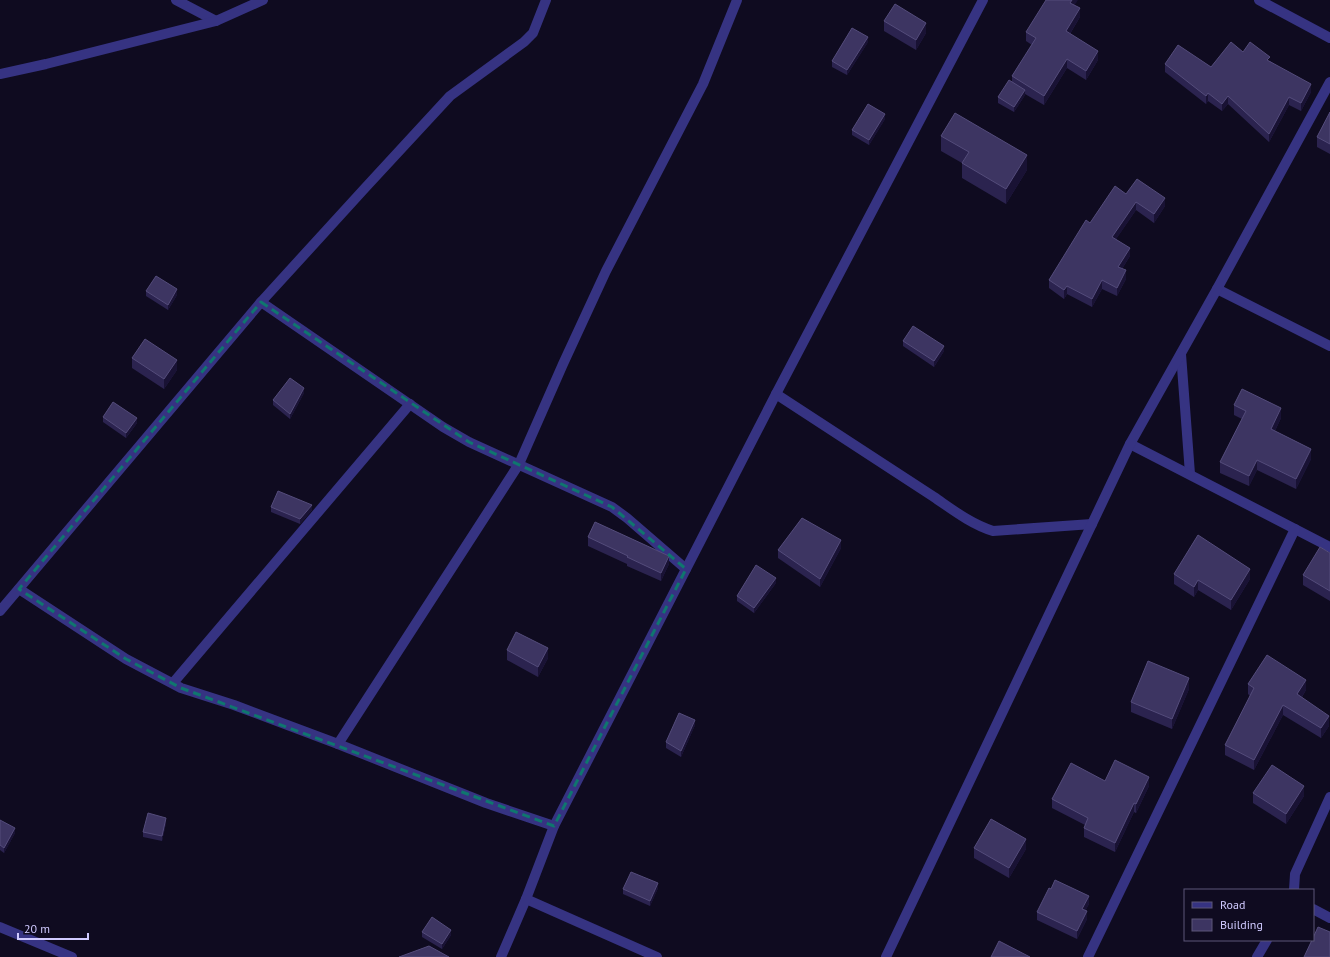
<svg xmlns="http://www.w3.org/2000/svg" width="1330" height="957" font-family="'PT Sans',sans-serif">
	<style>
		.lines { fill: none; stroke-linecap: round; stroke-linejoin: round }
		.minor { stroke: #363382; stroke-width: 10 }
		.wall { fill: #2b234f }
		.shaded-wall { fill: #191234 }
		.building { fill: #3d3562; stroke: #544c7b }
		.marked { fill: none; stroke: #0f766e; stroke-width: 3; stroke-dasharray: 8 5; stroke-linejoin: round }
	</style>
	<rect width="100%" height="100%" fill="#0f0b20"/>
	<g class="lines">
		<g class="minor">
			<path d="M176 0 216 21"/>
			<path d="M1259 0 1330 38"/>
			<path d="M0 74 46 64 216 21 263 0"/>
			<path d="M1217 289 1330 346"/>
			<path d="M261 302 443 427 469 442 612 507 627 518 686 569"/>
			<path d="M1181 354 1190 474"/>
			<path d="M776 394 934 497C953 510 971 524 993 531L1092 524"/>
			<path d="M1130 444 1330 547"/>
			<path d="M19 589 126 659 181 688 234 705 338 744 486 803 554 826"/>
			<path d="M0 611 261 302 365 188 450 96 524 42 533 33 546 0"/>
			<path d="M173 683 410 404"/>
			<path d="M338 744 519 464 563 364 606 271 703 84 737 0"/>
			<path d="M1294 890 1295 874 1330 797"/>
			<path d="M526 899 657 957"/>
			<path d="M1313 909 1330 918"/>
			<path d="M0 927 72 957"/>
			<path d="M501 957 526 899 554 826 776 394 983 0"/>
			<path d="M886 957 1130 444 1217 289 1330 82"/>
			<path d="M1088 957 1295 529"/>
			<path d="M1257 957 1267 940"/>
		</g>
	</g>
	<g class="wall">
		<path d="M1074 5 1080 17 1070 34 1098 60 1086 80 1067 68 1044 105 1025 94V95L1014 112 998 103V97L1012 82V76L1032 45 1026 41V32Z"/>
		<path d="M884 21 926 33 916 50 884 31Z"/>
		<path d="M868 42 847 75 832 67V61Z"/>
		<path d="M1270 61 1311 92 1301 111 1289 105 1269 142 1228 104 1222 111 1208 101 1206 104 1165 72V64L1211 67Z"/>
		<path d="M1330 112V154L1317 147V137Z"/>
		<path d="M885 119 869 145 852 135V130Z"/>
		<path d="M941 136 1027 170 1006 204 962 178V163L941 151Z"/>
		<path d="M1126 194 1165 206 1154 223 1136 210 1116 239 1130 256 1122 269 1126 279 1117 296 1102 289 1092 307 1067 294 1064 299 1049 288V280L1090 223Z"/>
		<path d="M146 291 177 295 168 310 146 296Z"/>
		<path d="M903 341 944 351 934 367 903 346Z"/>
		<path d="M132 358 177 370 164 389 132 368Z"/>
		<path d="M304 393 290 419 273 405V400Z"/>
		<path d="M1234 405 1281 418 1275 431 1311 459 1296 489 1257 470 1249 486 1220 473V462L1242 419 1234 415Z"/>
		<path d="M103 417 137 423 126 438 103 422Z"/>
		<path d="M271 507 312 510 300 524 271 512Z"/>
		<path d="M588 537 669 564 661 581 627 566V564L588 546Z"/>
		<path d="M841 548 820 587 778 558V550Z"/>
		<path d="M1330 553V601L1303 585V575Z"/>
		<path d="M1174 574 1250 579 1231 610 1198 590 1194 597 1174 584Z"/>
		<path d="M776 583 754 613 737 601V596Z"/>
		<path d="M507 650 548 658 538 677 507 660Z"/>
		<path d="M1248 684 1306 690 1302 697 1329 726 1321 738 1283 715 1254 770 1225 755V745L1250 696 1248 694Z"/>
		<path d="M1189 689 1172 729 1131 712V702Z"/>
		<path d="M695 725 681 757 666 748V742Z"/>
		<path d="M1105 781 1149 786 1136 813 1134 812 1115 852 1084 837V828L1085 825 1052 808V799Z"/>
		<path d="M1253 793 1304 796 1286 824 1253 803Z"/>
		<path d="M0 820 15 833 4 853 0 850Z"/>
		<path d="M166 823 162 841 143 837V832Z"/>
		<path d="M974 848 1026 849 1009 878 974 858Z"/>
		<path d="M658 888 650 906 623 894V889Z"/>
		<path d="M1089 904 1085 911 1087 919 1077 939 1037 920V912Z"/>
		<path d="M422 932 451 935 442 949 422 937Z"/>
	</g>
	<g class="shaded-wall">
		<path d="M1072 0H1078L1070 12V3Z"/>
		<path d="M1080 8V17L1066 40V31Z"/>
		<path d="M926 23V33L916 50V40Z"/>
		<path d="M868 37V42L847 75V70Z"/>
		<path d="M1098 51V60L1086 80V71Z"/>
		<path d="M1067 59V68L1044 105V96Z"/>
		<path d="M1311 84V92L1301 111V103Z"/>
		<path d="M1025 90V95L1014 112V107Z"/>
		<path d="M1208 93V101L1206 104V96Z"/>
		<path d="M1228 96V104L1222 111V104Z"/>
		<path d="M1289 97V105L1269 142V134Z"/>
		<path d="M885 114V119L869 145V140Z"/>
		<path d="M1027 155V170L1006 204V189Z"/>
		<path d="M1165 198V206L1154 223V214Z"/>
		<path d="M1136 202V210L1112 245V237Z"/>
		<path d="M1130 248V256L1118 275V267Z"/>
		<path d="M1126 270V279L1117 296V288Z"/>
		<path d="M1102 280V289L1092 307V299Z"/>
		<path d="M1067 286V294L1064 299V290Z"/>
		<path d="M177 289V295L168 310V305Z"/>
		<path d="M944 346V351L934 367V361Z"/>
		<path d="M177 360V370L164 389V379Z"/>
		<path d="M304 388V393L290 419V414Z"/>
		<path d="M1281 408V418L1271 439V429Z"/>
		<path d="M137 418V423L126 438V433Z"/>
		<path d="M1311 449V459L1296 489V479Z"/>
		<path d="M1257 460V470L1249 486V476Z"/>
		<path d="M312 505V510L300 524V519Z"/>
		<path d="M841 540V548L820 587V579Z"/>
		<path d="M669 556V564L661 581V573Z"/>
		<path d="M1250 569V579L1231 610V600Z"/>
		<path d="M776 578V583L754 613V608Z"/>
		<path d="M1198 580V590L1194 597V587Z"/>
		<path d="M548 648V658L538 677V667Z"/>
		<path d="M1189 678V689L1172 729V719Z"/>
		<path d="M1306 680V690L1297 704V694Z"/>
		<path d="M1283 705V715L1254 770V760Z"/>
		<path d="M1329 716V726L1321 738V728Z"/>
		<path d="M695 720V725L681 757V751Z"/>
		<path d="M1149 777V786L1136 813V804Z"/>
		<path d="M1304 786V796L1286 824V814Z"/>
		<path d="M1134 803V812L1115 852V843Z"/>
		<path d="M166 818V823L162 841V836Z"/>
		<path d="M15 828V833L4 853V848Z"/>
		<path d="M1026 839V849L1009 878V868Z"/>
		<path d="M658 883V888L650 906V901Z"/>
		<path d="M1089 896V904L1082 917V909Z"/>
		<path d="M1087 911V919L1077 939V931Z"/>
		<path d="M451 930V935L442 949V944Z"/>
	</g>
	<g class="building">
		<path d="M1046 0H1072L1070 3 1080 8 1066 31 1098 51 1086 71 1067 59 1044 96 1012 76 1036 38 1026 32Z"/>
		<path d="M895 4 926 23 916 40 884 21Z"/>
		<path d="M852 28 868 37 847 70 832 61Z"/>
		<path d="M1231 42 1243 52 1250 42 1270 57 1267 60 1311 84 1301 103 1289 97 1269 134 1228 96 1222 104 1208 93 1206 96 1165 64 1178 45 1211 67Z"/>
		<path d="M1009 80 1025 90 1014 107 998 97Z"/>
		<path d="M868 104 885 114 869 140 852 130Z"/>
		<path d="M1330 112V144L1317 137Z"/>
		<path d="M955 113 1027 155 1006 189 962 163 969 152 941 136Z"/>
		<path d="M1137 179 1165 198 1154 214 1136 202 1112 237 1130 248 1118 267 1126 270 1117 288 1102 280 1092 299 1067 286 1064 290 1049 280 1086 220 1090 223 1115 186 1126 194Z"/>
		<path d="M156 276 177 289 168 305 146 291Z"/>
		<path d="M913 326 944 346 934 361 903 341Z"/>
		<path d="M145 339 177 360 164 379 132 358Z"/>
		<path d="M290 378 304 388 290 414 273 400Z"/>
		<path d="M1242 389 1281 408 1271 429 1311 449 1296 479 1257 460 1249 476 1220 462 1246 411 1234 405Z"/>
		<path d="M113 402 137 418 126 433 103 417Z"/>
		<path d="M278 491 312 505 300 519 271 507Z"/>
		<path d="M802 518 841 540 820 579 778 550Z"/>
		<path d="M595 522 669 556 661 573 627 557 628 556 588 537Z"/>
		<path d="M1198 535 1250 569 1231 600 1198 580 1194 587 1174 574Z"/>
		<path d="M1320 547 1330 553V591L1303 575Z"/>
		<path d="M756 565 776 578 754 608 737 596Z"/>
		<path d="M516 632 548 648 538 667 507 650Z"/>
		<path d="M1267 655 1306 680 1297 694 1329 716 1321 728 1283 705 1254 760 1225 745 1254 688 1248 684Z"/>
		<path d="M1148 661 1189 678 1172 719 1131 702Z"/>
		<path d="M679 713 695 720 681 751 666 742Z"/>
		<path d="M1115 760 1149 777 1136 804 1134 803 1115 843 1084 828 1088 818 1052 799 1071 763 1105 781Z"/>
		<path d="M1272 765 1304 786 1286 814 1253 793Z"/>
		<path d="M148 813 166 818 162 836 143 832Z"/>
		<path d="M991 819 1026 839 1009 868 974 848Z"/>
		<path d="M0 820 15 828 4 848 0 845Z"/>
		<path d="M631 872 658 883 650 901 623 889Z"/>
		<path d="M1055 880 1089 896 1082 909 1087 911 1077 931 1037 912 1049 888 1051 889Z"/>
		<path d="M432 917 451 930 442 944 422 932Z"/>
		<path d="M1318 927 1330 932V957H1304L1312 940H1313V938Z"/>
		<path d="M999 941 1030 957H991Z"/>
		<path d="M429 946 449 957H399Z"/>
	</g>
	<path class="marked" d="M261 302 469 442 612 507 686 569 554 826 181 688 126 659 19 589Z"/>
	<rect x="1184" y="889" width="130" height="52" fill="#0f0b20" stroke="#5c5779"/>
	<rect x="1192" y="902" width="20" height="6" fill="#363382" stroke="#5c5779"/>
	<text x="1220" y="909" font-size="12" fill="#d0caff">Road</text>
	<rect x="1192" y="919" width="20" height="12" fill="#3d3562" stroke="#5c5779"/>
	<text x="1220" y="929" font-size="12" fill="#d0caff">Building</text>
	<path d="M18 933v6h70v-6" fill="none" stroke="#d0caff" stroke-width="2"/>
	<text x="24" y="933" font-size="12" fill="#d0caff" stroke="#0f0b20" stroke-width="3" paint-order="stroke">20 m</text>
</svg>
